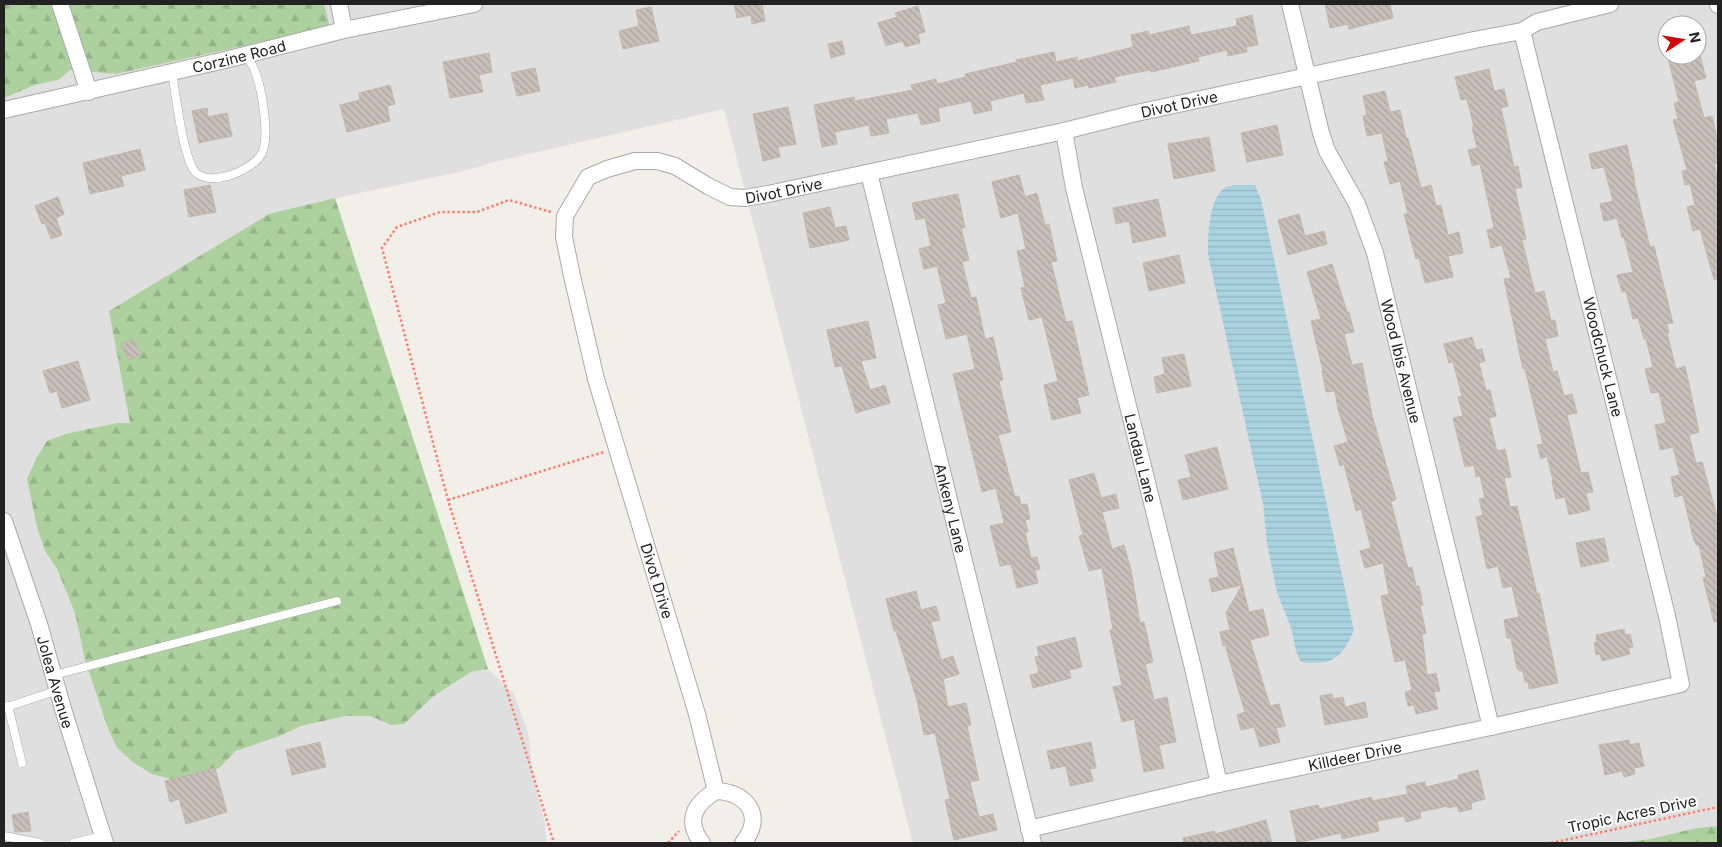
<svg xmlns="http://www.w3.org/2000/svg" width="1722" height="847" font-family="Inter,sans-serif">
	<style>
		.residential { fill: #e0dfdf; fill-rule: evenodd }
		.forest { fill: url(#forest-firs) }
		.water { fill: url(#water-rules) }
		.building { fill: url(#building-back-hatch); stroke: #c4b6ab }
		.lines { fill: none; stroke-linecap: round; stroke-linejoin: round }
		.lane-casing { stroke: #a9a9a9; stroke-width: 9 }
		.street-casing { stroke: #a9a9a9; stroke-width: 18 }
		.path { stroke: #fa8072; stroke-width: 2.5; stroke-dasharray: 2.5 2.5; stroke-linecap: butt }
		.lane { stroke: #fff; stroke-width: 8 }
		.street { stroke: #fff; stroke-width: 16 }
		.labels { text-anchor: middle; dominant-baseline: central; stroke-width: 4; stroke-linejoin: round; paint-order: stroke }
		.street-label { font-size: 15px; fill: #222; stroke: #fff }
	</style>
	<defs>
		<pattern id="forest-firs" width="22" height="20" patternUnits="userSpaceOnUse" patternTransform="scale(1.25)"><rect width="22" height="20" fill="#add19e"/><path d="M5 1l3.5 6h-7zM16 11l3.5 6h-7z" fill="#95b388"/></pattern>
		<pattern id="water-rules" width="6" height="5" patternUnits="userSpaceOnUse" patternTransform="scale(1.25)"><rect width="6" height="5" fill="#aad3df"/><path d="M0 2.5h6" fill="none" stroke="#92b5bf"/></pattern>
		<pattern id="building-back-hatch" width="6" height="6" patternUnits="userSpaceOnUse" patternTransform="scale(1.25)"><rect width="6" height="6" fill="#c7bfb8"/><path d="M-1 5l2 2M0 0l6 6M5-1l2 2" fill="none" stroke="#aba49e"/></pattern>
	</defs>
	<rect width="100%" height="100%" fill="#f2efe9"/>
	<path class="residential" d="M324 4H1718V826L1697 828 1650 839 1618 843H913L724 109 490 163 464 171 313 203 130 423H117L69 433 45 551 57 569 75 613 85 660 107 726 219 768 236 751 280 736 301 726 346 716H370L390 725 404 724 434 696 471 672 488 669 514 694 528 733 533 778 545 822 547 843H4V98L35 85 58 80 69 70 116 74 330 27ZM1667 25H1697V55H1667ZM1257 188 1261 199 1272 256 1296 651 1291 628 1277 593 1267 544 1263 504 1208 255 1210 218Z"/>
	<g class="forest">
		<path d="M4 4H324L330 27 116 74 70 70 58 80 35 85 4 98Z"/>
		<path d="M335 198 488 669 471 672 434 696 404 724 391 725 370 716H346L301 726 280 736 236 751 219 768 197 777 174 780 152 774 134 763 117 748 107 726 85 660 75 613 57 569 45 551 37 527 27 479 36 459 47 441 69 433 117 423H130L109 311 269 214Z"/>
		<path d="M1718 826V843H1618L1650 839 1697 828Z"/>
	</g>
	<path class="water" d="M1238 185H1255L1261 199 1354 631C1341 658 1333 666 1301 662L1296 651 1291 628 1277 593 1267 544 1263 504 1208 255C1208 238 1208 197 1226 187 1229 186 1234 185 1238 185Z"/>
	<g class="building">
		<path d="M734 4H762L765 21 752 24 751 15 737 18Z"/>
		<path d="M1325 4H1390L1393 18 1349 29 1348 24 1330 28Z"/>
		<path d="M918 6 925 32 918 34 920 43 905 47 903 41 886 46 878 23 897 17 895 13Z"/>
		<path d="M651 7 659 41 623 49 619 31 639 26 636 10Z"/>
		<path d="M1252 15 1258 45 1246 47 1247 52 1228 56 1227 50 1198 57 1199 61 1151 72 1150 70 1114 77 1116 82 1089 88 1088 85 1075 88 1073 78 1040 85 1044 100 1026 103 1024 93 990 101 992 110 974 114 971 101 938 108 940 121 921 125 918 113 886 119 889 133 871 136 869 125 835 132 837 144 822 147 814 105 854 97 855 101 913 90 911 85 936 79 937 84 966 77 965 74 1017 62 1016 60 1054 52 1056 62 1077 57V61L1133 47 1131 35 1148 31 1149 35 1189 26 1191 35 1237 26 1236 19Z"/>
		<path d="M842 41 845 54 831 58 828 44Z"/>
		<path d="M489 53 492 72 479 75 483 92 450 98 443 62Z"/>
		<path d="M1682 55H1700L1706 78 1694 81 1704 118 1712 116 1718 142V163L1714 164 1718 180V279L1714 280 1700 229 1693 231 1687 207 1695 205 1690 184 1685 185 1682 171 1687 170 1673 120 1678 119 1674 103 1679 102 1668 58Z"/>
		<path d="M535 68 540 91 517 96 511 73Z"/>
		<path d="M1489 69 1494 91 1504 89 1508 106 1501 108 1514 167 1518 166 1522 187 1515 189 1526 239 1522 240 1535 293 1544 291 1551 321 1555 320 1558 336 1545 339 1553 372 1557 371 1564 396 1572 394 1577 413 1567 415 1581 473 1588 472 1593 492 1586 493 1590 510 1569 515 1565 497 1556 499 1552 481 1553 480 1547 456 1541 459 1537 445 1543 444 1525 369H1523L1504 279 1511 278 1502 245 1491 248 1487 230 1494 228 1480 164 1472 166 1468 150 1477 148 1472 127H1474L1467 99 1461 100 1455 77Z"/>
		<path d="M390 85 395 104 387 106 390 121 347 132 340 105 360 100 359 93Z"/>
		<path d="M1385 91 1390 112 1400 110 1406 138H1408L1421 188 1431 185 1436 206 1441 205 1448 235 1459 232 1463 253 1448 256 1453 277 1425 283 1419 258 1416 259 1409 233 1404 214H1408L1400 181 1390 184 1384 162 1388 161 1382 133 1367 136 1363 116H1367L1363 96Z"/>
		<path d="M788 107 796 144 778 147 780 157 763 161 753 114Z"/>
		<path d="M207 108 208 117 227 113 232 136 199 143 192 111Z"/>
		<path d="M1277 125 1283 155 1247 162 1241 133Z"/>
		<path d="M1209 137 1215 171 1174 179 1168 144Z"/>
		<path d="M1627 145 1635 181H1634L1650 247 1654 246 1673 323 1667 324 1669 333H1667L1676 369 1685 366 1689 384 1699 432 1689 435 1696 463 1702 462 1718 520V621L1714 622 1703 578 1706 577 1699 545H1696L1693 537 1683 495 1675 497 1671 477 1680 475 1673 447 1660 450 1655 425 1666 423 1659 392 1651 393 1645 369 1653 367 1646 339H1644L1638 318 1633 319 1626 291 1622 292 1617 275 1633 272 1624 237 1622 238 1617 218 1604 221 1600 204 1613 201 1604 167 1592 169 1589 154Z"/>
		<path d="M140 149 145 170 121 176 124 186 90 194 83 163Z"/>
		<path d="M1019 175 1025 197 1037 193 1045 225 1049 224 1057 261 1051 262 1066 322 1072 321 1089 395 1077 398 1081 413 1052 420 1044 385 1058 381 1042 317 1029 320 1021 288 1025 287 1017 251 1026 249 1018 213 1001 218 992 182Z"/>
		<path d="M210 185 216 212 189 217 184 190Z"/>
		<path d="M958 194 965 228H961L969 260 962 262 971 298 976 297 985 339 993 337 1003 380 999 381 1011 432 998 435 1015 497 1019 496 1021 505 1027 504 1030 519 1025 520 1028 532H1025L1031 558 1037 557 1040 569 1035 570 1038 583 1017 588 1011 564 1000 566 990 526 1004 523 996 488 982 492 953 374 975 369 967 334 946 339 938 305 946 303 937 266 924 269 919 249 931 246 925 218 916 220 912 203Z"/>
		<path d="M58 197 64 214 56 218 62 235 51 239 45 223 42 224 35 206Z"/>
		<path d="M1158 199 1166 236 1133 243 1129 221 1116 224 1113 208Z"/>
		<path d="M830 207 835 228 846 226 849 240 810 248 803 213Z"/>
		<path d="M1299 214 1305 236 1324 231 1327 244 1288 255 1278 220Z"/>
		<path d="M1179 255 1185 283 1149 291 1143 263Z"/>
		<path d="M1332 264 1347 312H1349L1354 332 1344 334 1352 365 1362 363 1372 415 1396 499 1391 502 1408 568 1412 567 1416 586H1419L1423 605H1420L1426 633 1422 634 1427 675 1436 673 1440 691 1434 692 1438 709 1416 714 1414 705 1408 706 1405 692 1412 690 1405 660 1395 662 1384 612 1381 596 1389 594 1383 563 1365 568 1360 551 1371 548 1361 509 1356 511 1344 464 1340 466 1334 446 1348 442 1338 409 1335 391 1326 392 1322 371H1323L1311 321 1321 319 1307 272Z"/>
		<path d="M868 321 876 358 861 361 870 390 885 385 890 403 856 413 842 366 835 367 827 330Z"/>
		<path d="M1472 337 1476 350 1482 349 1485 361 1479 363 1486 391 1490 390 1496 416 1489 418 1497 451 1505 449 1511 477 1504 478 1510 507 1517 506 1537 594 1539 593 1558 683 1529 689 1528 682H1525L1523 672 1517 669 1511 638H1507L1504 620 1519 617 1512 586 1503 588 1498 566 1487 569 1476 517 1483 515 1479 499 1485 498 1480 476 1476 477 1474 465 1465 467 1453 418 1463 416 1458 397 1462 396 1453 362 1449 363 1444 344Z"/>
		<path d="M133 339 141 354 129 360 121 345Z"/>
		<path d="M1184 354 1191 386 1157 393 1154 377 1165 374 1162 358Z"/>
		<path d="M78 361 90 400 62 408 57 391 50 393 43 371Z"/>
		<path d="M1217 447 1228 489 1183 500 1178 480 1191 477 1185 455Z"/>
		<path d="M1094 473 1101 498 1116 494 1119 508 1102 512 1112 549 1124 545 1131 570 1140 623 1144 622 1153 662 1145 664 1154 700 1167 697 1176 742 1159 745 1164 768 1144 772 1134 719 1122 722 1113 687 1122 685 1110 630 1113 629 1102 568 1089 571 1079 536 1083 535 1069 480Z"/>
		<path d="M1604 538 1609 561 1581 567 1576 543Z"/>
		<path d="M1233 548 1249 612 1263 609 1269 635 1250 640 1270 706 1279 704 1285 726 1276 728 1280 742 1260 747 1254 727 1241 730 1237 715 1245 712 1225 645 1223 646 1220 632 1230 630 1226 613 1242 585 1212 592 1209 579 1219 577 1214 553Z"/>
		<path d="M916 591 921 610 936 606 940 620 931 622 941 660 953 656 959 674 943 679 948 707 966 703 971 725 967 726 979 780 970 782 979 817 993 814 997 830 954 840 945 800 950 799 935 733 924 735 917 700 896 631H894L886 599Z"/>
		<path d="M1624 629 1625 635 1630 634 1633 647 1628 648 1630 654 1602 661 1600 654 1596 655 1594 643 1597 642 1596 635Z"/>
		<path d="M1075 637 1082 667 1069 670 1071 678 1033 688 1030 675 1039 673 1035 657 1039 656 1037 647Z"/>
		<path d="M1332 694 1333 699 1343 697 1345 707 1365 702 1368 717 1325 725 1320 696Z"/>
		<path d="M1629 740 1630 745 1639 743 1644 766 1634 768 1635 774 1624 777 1622 771 1605 775 1599 745Z"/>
		<path d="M320 742 326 767 292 775 286 750Z"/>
		<path d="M1091 742 1096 768 1090 769 1093 781 1070 786 1066 766 1051 769 1047 751Z"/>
		<path d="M215 768 227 812 186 824 179 799 170 802 165 781Z"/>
		<path d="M1478 770 1485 799 1471 803 1472 809 1459 812 1457 806 1448 808V806L1420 812 1421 818 1406 822 1404 816 1377 821 1379 831 1342 839 1341 833 1297 843 1290 811 1318 805 1319 809 1372 797V801L1408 794 1406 786 1425 782 1426 787 1459 779 1458 775Z"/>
		<path d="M28 812 31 831 15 832 12 815Z"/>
		<path d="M1266 820 1272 843H1184L1183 838 1215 831V834Z"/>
	</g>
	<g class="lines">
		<g class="lane-casing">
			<g id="lane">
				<path d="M172 73C176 96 182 149 193 169 206 190 253 171 262 153 270 135 262 90 255 71 253 65 249 60 245 55"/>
				<path d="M54 675 337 601"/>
				<path d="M8 706 22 763"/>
				<path d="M4 708 58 690"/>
				<path d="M4 836 40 843"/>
				<path d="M74 843 103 836"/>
			</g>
		</g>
		<g class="street-casing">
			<g id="street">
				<path d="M60 4 89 92"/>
				<path d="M339 4 344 30"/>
				<path id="s1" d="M1290 4 1321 133 1327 151 1357 204 1375 253 1491 727"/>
				<path d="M1718 4V5"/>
				<path id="s2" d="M4 110 225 60 344 30 474 4"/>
				<path id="s3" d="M1064 131 1074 188 1193 668 1219 784"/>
				<path id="s4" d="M869 173 1033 843"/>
				<path id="s5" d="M4 521 39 624 63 709 105 843"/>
				<path id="s6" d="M716 791 697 714 596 379 572 276 564 237 565 216 588 177 607 169 635 161H657L675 166 708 186 730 197 745 198 768 194 1064 131 1132 114 1474 40 1522 31 1537 22 1610 4"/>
				<path id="s7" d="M1029 829 1219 784 1491 727 1681 684 1667 616 1522 31"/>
				<path d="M702 843C685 821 694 804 716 791 747 792 765 816 743 843"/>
			</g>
		</g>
		<g class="path">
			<path d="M551 212 509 200 477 212H440L397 227 382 248 448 500 554 843"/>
			<path d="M448 500 604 452"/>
			<path d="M668 843 679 831"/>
			<path d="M1551 843 1718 807"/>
		</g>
		<use href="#lane" class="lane"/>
		<use href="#street" class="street"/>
	</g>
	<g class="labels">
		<g class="street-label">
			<text stroke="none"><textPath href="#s2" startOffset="241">Corzine Road</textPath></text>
			<text stroke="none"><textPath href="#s6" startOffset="1254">Divot Drive</textPath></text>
			<text stroke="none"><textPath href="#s6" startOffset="849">Divot Drive</textPath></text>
			<text transform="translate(1603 357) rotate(76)">Woodchuck Lane</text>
			<text stroke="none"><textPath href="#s1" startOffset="376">Wood Ibis Avenue</textPath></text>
			<text stroke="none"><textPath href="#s3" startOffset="336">Landau Lane</textPath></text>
			<text stroke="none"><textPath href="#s4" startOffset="345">Ankeny Lane</textPath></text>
			<text transform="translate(657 581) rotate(73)">Divot Drive</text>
			<text stroke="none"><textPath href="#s5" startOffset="169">Jolea Avenue</textPath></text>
			<text stroke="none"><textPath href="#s7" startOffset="334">Killdeer Drive</textPath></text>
			<text transform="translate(1632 814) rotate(-12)">Tropic Acres Drive</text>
		</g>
	</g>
	<rect width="1722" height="847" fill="none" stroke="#222222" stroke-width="10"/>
	<g transform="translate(1682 40) rotate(78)"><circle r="24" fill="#ffffff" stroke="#a7a7a7"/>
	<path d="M0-4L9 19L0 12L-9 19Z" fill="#d40000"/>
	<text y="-8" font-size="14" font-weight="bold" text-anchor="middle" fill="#222222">N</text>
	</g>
</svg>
